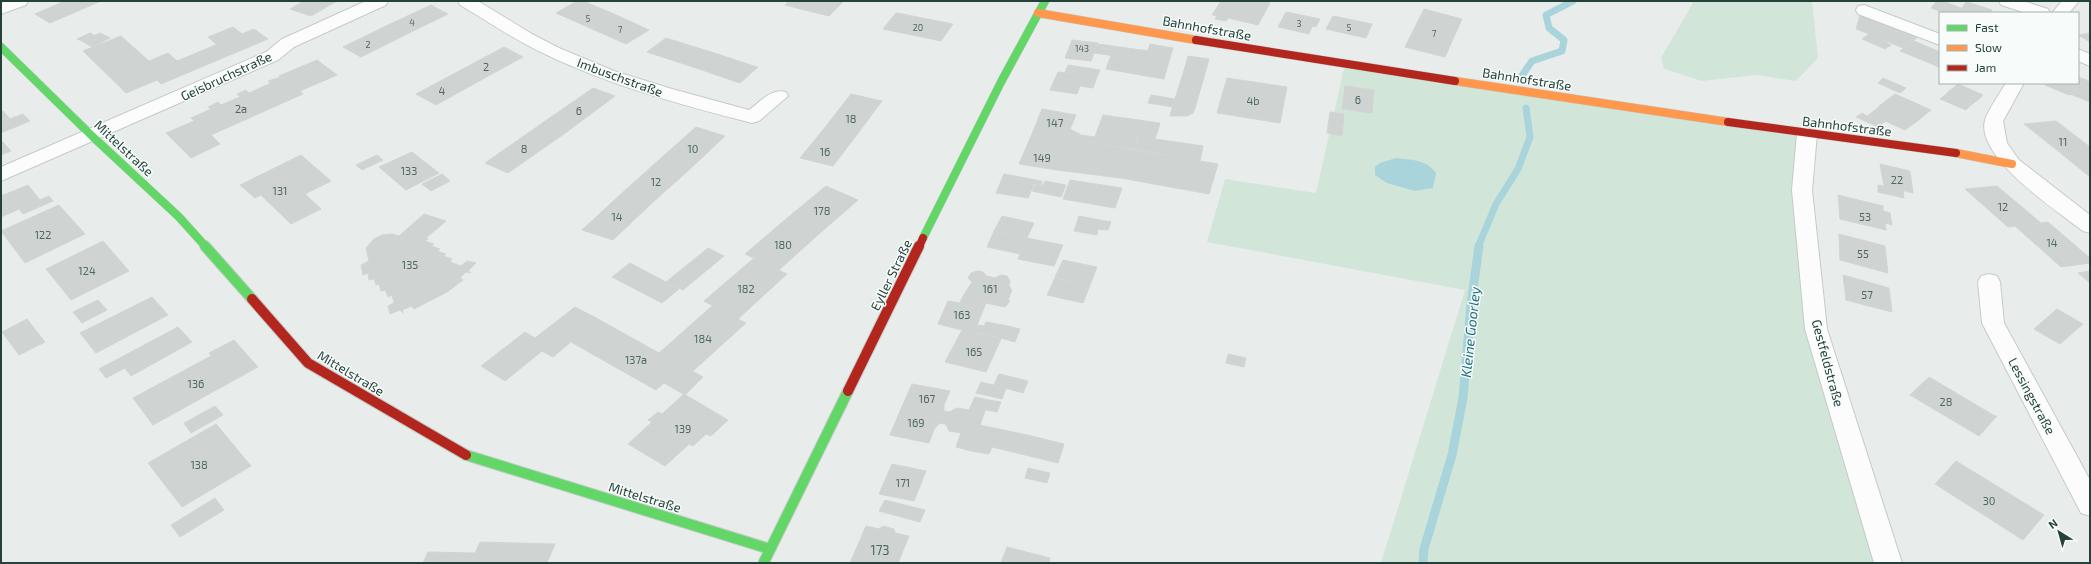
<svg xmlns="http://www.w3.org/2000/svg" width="2091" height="564" font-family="'Exo 2',sans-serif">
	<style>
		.green { fill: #d1e6d8 }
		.water { fill: #a9d4db }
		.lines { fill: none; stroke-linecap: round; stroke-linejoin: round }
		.stream-far1 { stroke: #a9d4db; stroke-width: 7 }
		.stream { stroke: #a9d4db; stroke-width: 9 }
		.building { fill: #cfd4d2; stroke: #d1d6d4 }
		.street-casing { stroke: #c5cac8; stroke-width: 2 }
		.fast-far1-casing { stroke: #c3cbc8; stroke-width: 9 }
		.fast-casing { stroke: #c3cbc8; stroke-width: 12 }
		.slow-casing { stroke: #c3cbc8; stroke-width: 9 }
		.jam-far1-casing { stroke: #c3cbc8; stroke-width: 9 }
		.jam-casing { stroke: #c3cbc8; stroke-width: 12 }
		.street { fill: #fcfcfc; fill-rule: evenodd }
		.fast-far1 { stroke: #63d668; stroke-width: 8 }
		.fast { stroke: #63d668; stroke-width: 10 }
		.slow { stroke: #ff974d; stroke-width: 8 }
		.jam-far1 { stroke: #b3261e; stroke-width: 8 }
		.jam { stroke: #b3261e; stroke-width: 10 }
		.labels { text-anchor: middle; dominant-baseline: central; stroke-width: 3; stroke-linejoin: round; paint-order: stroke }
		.far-number-label { font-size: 9px; fill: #506761 }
		.number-label { font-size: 11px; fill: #506761 }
		.street-label { font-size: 13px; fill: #24423a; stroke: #f7fbf9 }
		.near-number-label { font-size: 13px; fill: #506761 }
		.water-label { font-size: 14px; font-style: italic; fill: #1c6f80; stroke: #f7fbf9 }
	</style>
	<rect width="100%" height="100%" fill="#e8edeb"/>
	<g class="green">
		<path d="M1694 1H1812L1818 58 1796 81 1756 75 1702 81 1664 69 1661 58Z"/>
		<path d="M1345 64 1807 134 1816 329 1888 563H1381L1465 290 1207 242 1225 179 1316 193Z"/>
	</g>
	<path class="water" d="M1396 158C1411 160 1426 159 1436 173L1433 188 1415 191 1387 183 1375 175V167L1380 163Z"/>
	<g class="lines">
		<g class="stream-far1">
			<path d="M1521 77 1532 61 1562 51 1564 40 1549 28 1546 15 1573 1"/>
			<path d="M1478 247 1496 204 1518 169 1530 137 1526 108"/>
		</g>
		<path class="stream" d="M1423 563 1424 549 1452 455 1463 398 1471 304 1479 246"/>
	</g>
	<g class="building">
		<path d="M65 1H101L50 23 35 14Z"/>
		<path d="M304 1H337L311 16 290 9Z"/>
		<path d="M577 1H583L614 14 590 28 556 13Z"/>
		<path d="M789 1H838L843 2 829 16 785 5Z"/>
		<path d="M1221 1H1261L1270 3 1258 25 1228 18 1226 21 1215 19 1217 16 1212 15Z"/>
		<path d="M1937 1 1948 3 1942 12 1931 8Z"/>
		<path d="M1966 2 1980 6 1992 10 1990 13H1958Z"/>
		<path d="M1948 3 1961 8 1958 13 1942 12Z"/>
		<path d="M431 5 448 14 405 35 388 25Z"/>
		<path d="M1424 9 1462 19 1445 57 1405 47Z"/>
		<path d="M1286 12 1320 19 1316 27 1312 26 1309 34 1278 27Z"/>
		<path d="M896 13H897L953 24 941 41 883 29Z"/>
		<path d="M614 14 649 30 626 44 590 28Z"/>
		<path d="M1860 15 1885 25 1872 35 1856 29Z"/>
		<path d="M1333 16 1372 24 1366 38 1326 29Z"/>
		<path d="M388 25 405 35 361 57 343 47Z"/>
		<path d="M1885 25 1917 38 1903 48 1872 35Z"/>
		<path d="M233 27 242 34 216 44 208 37Z"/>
		<path d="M254 29 268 39 161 84 157 80 126 93 83 51 121 36 149 61 168 53 177 61Z"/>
		<path d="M90 33 94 35 82 41 77 39Z"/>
		<path d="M100 33 110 38 92 47 82 41Z"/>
		<path d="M2090 33V42L2078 35Z"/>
		<path d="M1869 34 1888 42 1886 43 1891 45 1885 49 1862 39Z"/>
		<path d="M666 38 711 52 693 67 647 52Z"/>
		<path d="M1072 40 1098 43 1091 61 1065 58Z"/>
		<path d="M1914 41 1940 52V58L1932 64 1900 51Z"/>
		<path d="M1098 44 1141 50 1138 59 1094 53Z"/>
		<path d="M1150 44 1173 48 1171 54 1148 51Z"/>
		<path d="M504 47 523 57 481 80 461 70Z"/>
		<path d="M1141 50 1152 51 1149 61 1137 60Z"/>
		<path d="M1152 51 1171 54 1164 79 1106 69 1111 55 1149 61Z"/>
		<path d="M711 52 757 67H758L740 83 693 67Z"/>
		<path d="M1188 56 1209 59 1204 77 1183 74Z"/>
		<path d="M1940 58V68L1932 64Z"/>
		<path d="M317 60 337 75 300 91 303 94 211 135 220 144 191 158 166 133 194 121 191 118 211 109 208 107 218 102 221 105 240 97 237 94 246 90 249 93 271 83 268 81 281 77 279 76Z"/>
		<path d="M1068 65 1100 70 1097 77 1065 72Z"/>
		<path d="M461 70 481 80 436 105 416 94Z"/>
		<path d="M1058 72 1084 75 1077 94 1050 90Z"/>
		<path d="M1183 74 1204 77 1195 108 1173 105Z"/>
		<path d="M1084 75 1097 77 1093 88 1080 86Z"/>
		<path d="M2078 77 2086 80 2074 91 2055 83H2078Z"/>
		<path d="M1227 78 1287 87 1280 123 1217 113Z"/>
		<path d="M1883 78 1906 88 1900 93 1878 83Z"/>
		<path d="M2086 80 2090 82V98L2074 91Z"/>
		<path d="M2048 83H2055L2074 91 2069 95 2045 85Z"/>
		<path d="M1958 84 1983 95 1979 99 1953 88Z"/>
		<path d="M1345 86 1374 90 1372 113 1342 109Z"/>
		<path d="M593 88 615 96 564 134 541 124Z"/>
		<path d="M1953 88 1979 99 1975 102 1949 91Z"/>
		<path d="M1949 91 1975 102 1970 106 1945 95Z"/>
		<path d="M2074 91 2090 98V102L2070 94Z"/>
		<path d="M851 94 882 101 859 132 827 125Z"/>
		<path d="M1895 94 1931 110 1916 122 1879 106Z"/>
		<path d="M1151 95 1175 99 1173 107 1148 103Z"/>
		<path d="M1945 95 1970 106 1966 110 1940 99Z"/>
		<path d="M1173 105 1195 108 1193 113 1187 116H1170Z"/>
		<path d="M1880 106 1916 122 1905 130 1870 114Z"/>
		<path d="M1042 109 1076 115 1066 139 1032 134Z"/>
		<path d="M3 111 10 119 1 122V112Z"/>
		<path d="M1330 112 1344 114 1342 136 1327 133Z"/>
		<path d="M1862 113 1867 116 1883 123 1878 127 1856 117Z"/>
		<path d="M23 114 30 121 1 133V122Z"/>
		<path d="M1870 114 1886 121 1883 123 1867 116Z"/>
		<path d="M1103 115 1160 123 1155 139 1139 137 1137 139 1102 134 1100 138 1095 137Z"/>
		<path d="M2056 121 2090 147V156L2068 159 2024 124Z"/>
		<path d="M541 124 564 134 508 173 485 163Z"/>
		<path d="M827 125 859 132 833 166 800 158Z"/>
		<path d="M696 127 725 136 690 169 660 159Z"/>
		<path d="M1070 129 1081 135 1095 137 1100 138 1102 134 1137 139 1134 149 1066 139Z"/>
		<path d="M1032 134 1081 141 1077 150 1066 148 1057 170 1019 164Z"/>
		<path d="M1139 137 1155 139 1151 152 1134 149Z"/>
		<path d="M1155 139 1203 146 1200 161 1151 152Z"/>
		<path d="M1 140 11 151 1 155Z"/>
		<path d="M1081 141 1134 150 1218 164 1209 194 1121 178 1057 170 1066 148 1077 150Z"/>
		<path d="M412 152 439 173 406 190 379 167Z"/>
		<path d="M301 155 331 181 305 194 321 209 291 224 261 195 255 198 240 185Z"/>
		<path d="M377 155 383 160 362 170 356 165Z"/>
		<path d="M2090 156V177L2068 159Z"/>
		<path d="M660 159 690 169 652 203 622 193Z"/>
		<path d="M1880 164 1910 171 1913 193 1884 186Z"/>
		<path d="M442 174 450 181 431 191 422 184Z"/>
		<path d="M1004 174 1042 181 1041 185 1034 184 1028 198 996 193Z"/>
		<path d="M1070 180 1122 188 1115 208 1063 199Z"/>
		<path d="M1045 181 1066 185 1061 197 1032 191 1035 185 1042 186Z"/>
		<path d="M28 185 40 200 1 217V196Z"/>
		<path d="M1878 185 1903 191 1904 198 1878 192Z"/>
		<path d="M826 186 858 200 819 234 786 219Z"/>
		<path d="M1997 186 2041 223 2008 227 1965 189Z"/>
		<path d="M622 193 652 203 613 240 582 230Z"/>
		<path d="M1838 195 1883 206V211L1890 213 1892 225 1885 223 1886 230 1840 219Z"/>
		<path d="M49 196 53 201 23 214 19 209Z"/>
		<path d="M59 205 85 234 25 263 1 231Z"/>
		<path d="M424 214 446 221 426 238 428 239 425 241 434 244 431 246 440 249 437 251 446 254 443 256 452 259 450 262 461 266 467 261 476 263 468 271 471 273 466 272 460 278 463 280 447 292 414 309 412 306 402 310 403 313 400 310 390 314 388 306 394 303 392 295 388 297 385 290 381 291 379 284 376 285 374 279 369 280 368 273 363 275 361 265 369 261 366 248 374 239 382 235 392 234 399 236Z"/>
		<path d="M1002 216 1034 223 1027 238 994 231Z"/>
		<path d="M1079 216 1111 222 1108 230 1098 229 1097 235 1074 231Z"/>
		<path d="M786 219 819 234 779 270 745 254Z"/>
		<path d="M2048 222 2090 258V263L2061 267 2015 226Z"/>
		<path d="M994 231 1027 238 1020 254 987 247Z"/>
		<path d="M1839 234 1885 246 1888 273 1840 260Z"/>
		<path d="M1027 238 1042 241 1033 262 1018 259Z"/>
		<path d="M103 241 129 271 71 300 46 269Z"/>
		<path d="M1042 241 1063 245 1054 266 1033 262Z"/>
		<path d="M708 248 724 256 683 290 666 282Z"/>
		<path d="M754 258 787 274 738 319 704 301Z"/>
		<path d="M1063 260 1097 267 1090 285 1055 277Z"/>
		<path d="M630 263 666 282 679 289 662 303 612 277Z"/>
		<path d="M977 271 983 272 987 276 995 278 1001 275 1007 276 1010 281 1009 286 1012 290 1008 300 1010 301 1005 307 962 298 972 282 968 278 971 273Z"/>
		<path d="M2090 271V283L2078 273Z"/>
		<path d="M1843 275 1889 288 1892 312 1846 300Z"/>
		<path d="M1055 278 1090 285 1083 303 1047 295Z"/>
		<path d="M152 297 168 315 96 353 80 333Z"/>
		<path d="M962 298 986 303 974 333 938 324 948 301 960 303Z"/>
		<path d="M98 300 107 310 82 323 73 312Z"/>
		<path d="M712 306 746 323 693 371 659 353Z"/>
		<path d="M575 307 598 319 553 357 542 351 505 381 481 366 525 332 535 338Z"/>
		<path d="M2057 309 2083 324 2060 344 2034 329Z"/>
		<path d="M27 319 45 342 19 355 2 332Z"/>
		<path d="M598 319 659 353 683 366 656 390 571 342Z"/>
		<path d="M986 322 1008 326 1004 339 974 332 977 325 984 326Z"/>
		<path d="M1008 326 1020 329 1015 342 1004 339Z"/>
		<path d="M178 327 192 342 131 376 125 368 106 378 99 369Z"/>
		<path d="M962 330 1001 339 986 372 945 362Z"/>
		<path d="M234 340 258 367 153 425 133 398 211 356 209 353Z"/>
		<path d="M1228 354 1246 358 1244 367 1226 363Z"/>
		<path d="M683 366 703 377 685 395 664 383Z"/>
		<path d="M999 374 1028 381 1023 393 994 385Z"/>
		<path d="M1929 377 1995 416H1997L1979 436 1910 395Z"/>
		<path d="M981 382 1006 388 1002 399 976 393Z"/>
		<path d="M912 384 950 391 939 416 901 409Z"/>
		<path d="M684 394 728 420 711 436 706 434 693 446 689 444 665 466 628 444 652 422 648 420 658 412 662 414Z"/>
		<path d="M975 397 989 400 980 425 939 416 944 404V411L949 412 957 408 969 410Z"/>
		<path d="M989 400 1001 402 997 412 986 410Z"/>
		<path d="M215 406 223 415 191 433 184 423Z"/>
		<path d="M901 409 939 416 929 443 890 435Z"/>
		<path d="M939 416 980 425 971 451 956 447 961 433 949 431 946 424 940 423 935 428Z"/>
		<path d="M216 424 251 466 182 507 148 463Z"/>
		<path d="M980 425 1027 435 1024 444 976 435Z"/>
		<path d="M976 435 1024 444 1027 435 1064 444 1058 463 992 447 989 454 971 451Z"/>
		<path d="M1956 461 2044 515 2023 540 1935 484Z"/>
		<path d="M892 464 926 471 914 501 879 494Z"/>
		<path d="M1028 468 1050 473 1047 483 1025 478Z"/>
		<path d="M215 498 224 510 180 537 171 525Z"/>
		<path d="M885 500 925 510 920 522 879 511Z"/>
		<path d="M866 526 879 529 883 526 894 529 895 533 909 536 898 563H850Z"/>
		<path d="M480 542 555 544 547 563H423L428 552 475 553Z"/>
		<path d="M1007 547 1050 558 1049 563H1001Z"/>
	</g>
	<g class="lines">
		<g class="street-casing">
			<g id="street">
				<path d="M6 1H28L26 5 1 14V3Z"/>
				<path d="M366 1H388L386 5 294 47 278 60 1 181V167L266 52 282 39Z"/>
				<path d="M458 1H478L532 34 559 48 614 71 672 89 749 110C760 102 771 88 786 92L788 96 759 121 752 123C682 105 612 86 547 55 516 41 489 22 460 5Z"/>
				<path d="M1999 1H2023L2048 9 2050 13H2026L2001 5Z"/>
				<path d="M2062 1H2079L2069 13H2052Z"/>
				<path d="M1864 5 1940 34V45L1858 14 1856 10 1858 6Z"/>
				<path d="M2078 49 2090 54V66L2078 61Z"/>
				<path d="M2006 83H2024L2003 121 2007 143 2019 160 2090 215V233L2083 231C2057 211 1975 157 1985 120 1988 110 2000 93 2006 83Z"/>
				<path d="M1807 128 1814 130 1817 134 1812 190 1827 329 1902 563H1874L1805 329 1792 190 1797 134 1800 130Z"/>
				<path d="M1989 274 1997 276 2000 282 2004 323 2090 480V516L2081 513 1982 323 1978 282 1981 276Z"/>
			</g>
		</g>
		<g class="fast-far1-casing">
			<g id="fast-far1">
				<path d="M1 47 92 136 179 217 206 247"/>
				<path d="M923 238 1001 82 1045 1"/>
			</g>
		</g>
		<g class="fast-casing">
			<g id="fast">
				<path d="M205 246 252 299"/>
				<path d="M466 455 770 549"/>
				<path d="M764 562 848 391"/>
			</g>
		</g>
		<g class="slow-casing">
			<g id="slow">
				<path d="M1038 13 1196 40"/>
				<path d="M1455 81 1728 122"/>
				<path d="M1956 153 2012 164"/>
			</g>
		</g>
		<g class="jam-far1-casing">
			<g id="jam-far1">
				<path d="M1196 40 1455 81"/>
				<path d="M1728 122 1956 153"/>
				<path d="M919 247 923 238"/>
			</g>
		</g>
		<g class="jam-casing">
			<g id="jam">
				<path d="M252 299 308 363 466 455"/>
				<path d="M848 391 919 246"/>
			</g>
		</g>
		<use href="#street" class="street"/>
		<use href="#fast-far1" class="fast-far1"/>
		<use href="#fast" class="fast"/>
		<use href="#slow" class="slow"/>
		<use href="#jam-far1" class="jam-far1"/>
		<use href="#jam" class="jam"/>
	</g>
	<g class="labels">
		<g class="far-number-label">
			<text x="588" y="18">5</text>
			<text x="412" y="22">4</text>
			<text x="1299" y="23">3</text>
			<text x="918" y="27">20</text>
			<text x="1349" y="27">5</text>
			<text x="620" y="29">7</text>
			<text x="1434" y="33">7</text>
			<text x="368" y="44">2</text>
			<text x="1082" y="48">143</text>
		</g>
		<g class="number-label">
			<text x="486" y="66">2</text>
			<text x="442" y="90">4</text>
			<text x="1358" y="99">6</text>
			<text x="1253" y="100">4b</text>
			<text x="241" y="108">2a</text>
			<text x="579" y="110">6</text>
			<text x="851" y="118">18</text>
			<text x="1055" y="122">147</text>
			<text x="2063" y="141">11</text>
			<text x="524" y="148">8</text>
			<text x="693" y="148">10</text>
			<text x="825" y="151">16</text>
			<text x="1042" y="157">149</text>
			<text x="409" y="170">133</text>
			<text x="1897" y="179">22</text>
			<text x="656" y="181">12</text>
			<text x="280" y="190">131</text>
			<text x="2003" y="206">12</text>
			<text x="822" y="210">178</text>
			<text x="617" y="216">14</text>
			<text x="1865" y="216">53</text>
			<text x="43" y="234">122</text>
			<text x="2052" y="242">14</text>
			<text x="783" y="244">180</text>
			<text x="1863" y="253">55</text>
			<text x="410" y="264">135</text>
			<text x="87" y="270">124</text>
			<text x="746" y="288">182</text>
			<text x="990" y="288">161</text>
			<text x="1867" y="294">57</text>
			<text x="962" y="314">163</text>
			<text x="703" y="338">184</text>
			<text x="974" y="351">165</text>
			<text x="636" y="359">137a</text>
			<text x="196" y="383">136</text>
			<text x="927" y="398">167</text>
			<text x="1946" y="401">28</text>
			<text x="916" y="422">169</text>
			<text x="683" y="428">139</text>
			<text x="199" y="464">138</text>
			<text x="903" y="482">171</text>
			<text x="1989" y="500">30</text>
		</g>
		<g class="street-label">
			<text transform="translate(1207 28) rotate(10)">Bahnhofstraße</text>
			<text transform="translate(226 76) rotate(-25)">Geisbruchstraße</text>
			<text transform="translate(620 77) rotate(20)">Imbuschstraße</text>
			<text transform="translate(1527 79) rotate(9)">Bahnhofstraße</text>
			<text transform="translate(1847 126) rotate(7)">Bahnhofstraße</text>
			<text transform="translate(124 148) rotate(43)">Mittelstraße</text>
			<text transform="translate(891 275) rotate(-64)">Eyller Straße</text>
			<text transform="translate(1828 363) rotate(75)">Gestfeldstraße</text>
			<text transform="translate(351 373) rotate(31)">Mittelstraße</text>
			<text transform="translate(2032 396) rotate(62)">Lessingstraße</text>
			<text transform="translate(645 497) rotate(17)">Mittelstraße</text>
		</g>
		<g class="near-number-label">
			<text x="880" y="550">173</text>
		</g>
		<g class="water-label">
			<text transform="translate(1470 332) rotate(-84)">Kleine Goorley</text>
		</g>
	</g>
	<rect width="2091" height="564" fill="none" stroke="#24423a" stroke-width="4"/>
	<rect x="1939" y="12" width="140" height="72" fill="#f7fbf9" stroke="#a3b1ad"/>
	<rect x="1947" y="25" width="20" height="6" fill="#63d668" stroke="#a3b1ad"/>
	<text x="1975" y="32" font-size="12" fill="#24423a">Fast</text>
	<rect x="1947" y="45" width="20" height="6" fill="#ff974d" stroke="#a3b1ad"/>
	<text x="1975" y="52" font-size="12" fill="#24423a">Slow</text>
	<rect x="1947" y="65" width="20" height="6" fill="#b3261e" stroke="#a3b1ad"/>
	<text x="1975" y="72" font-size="12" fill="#24423a">Jam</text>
	<g transform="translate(2059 532) rotate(323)" stroke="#f7fbf9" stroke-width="3" paint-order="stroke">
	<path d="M0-3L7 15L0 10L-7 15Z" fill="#24423a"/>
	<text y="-6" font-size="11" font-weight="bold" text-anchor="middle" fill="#24423a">N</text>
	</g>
</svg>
